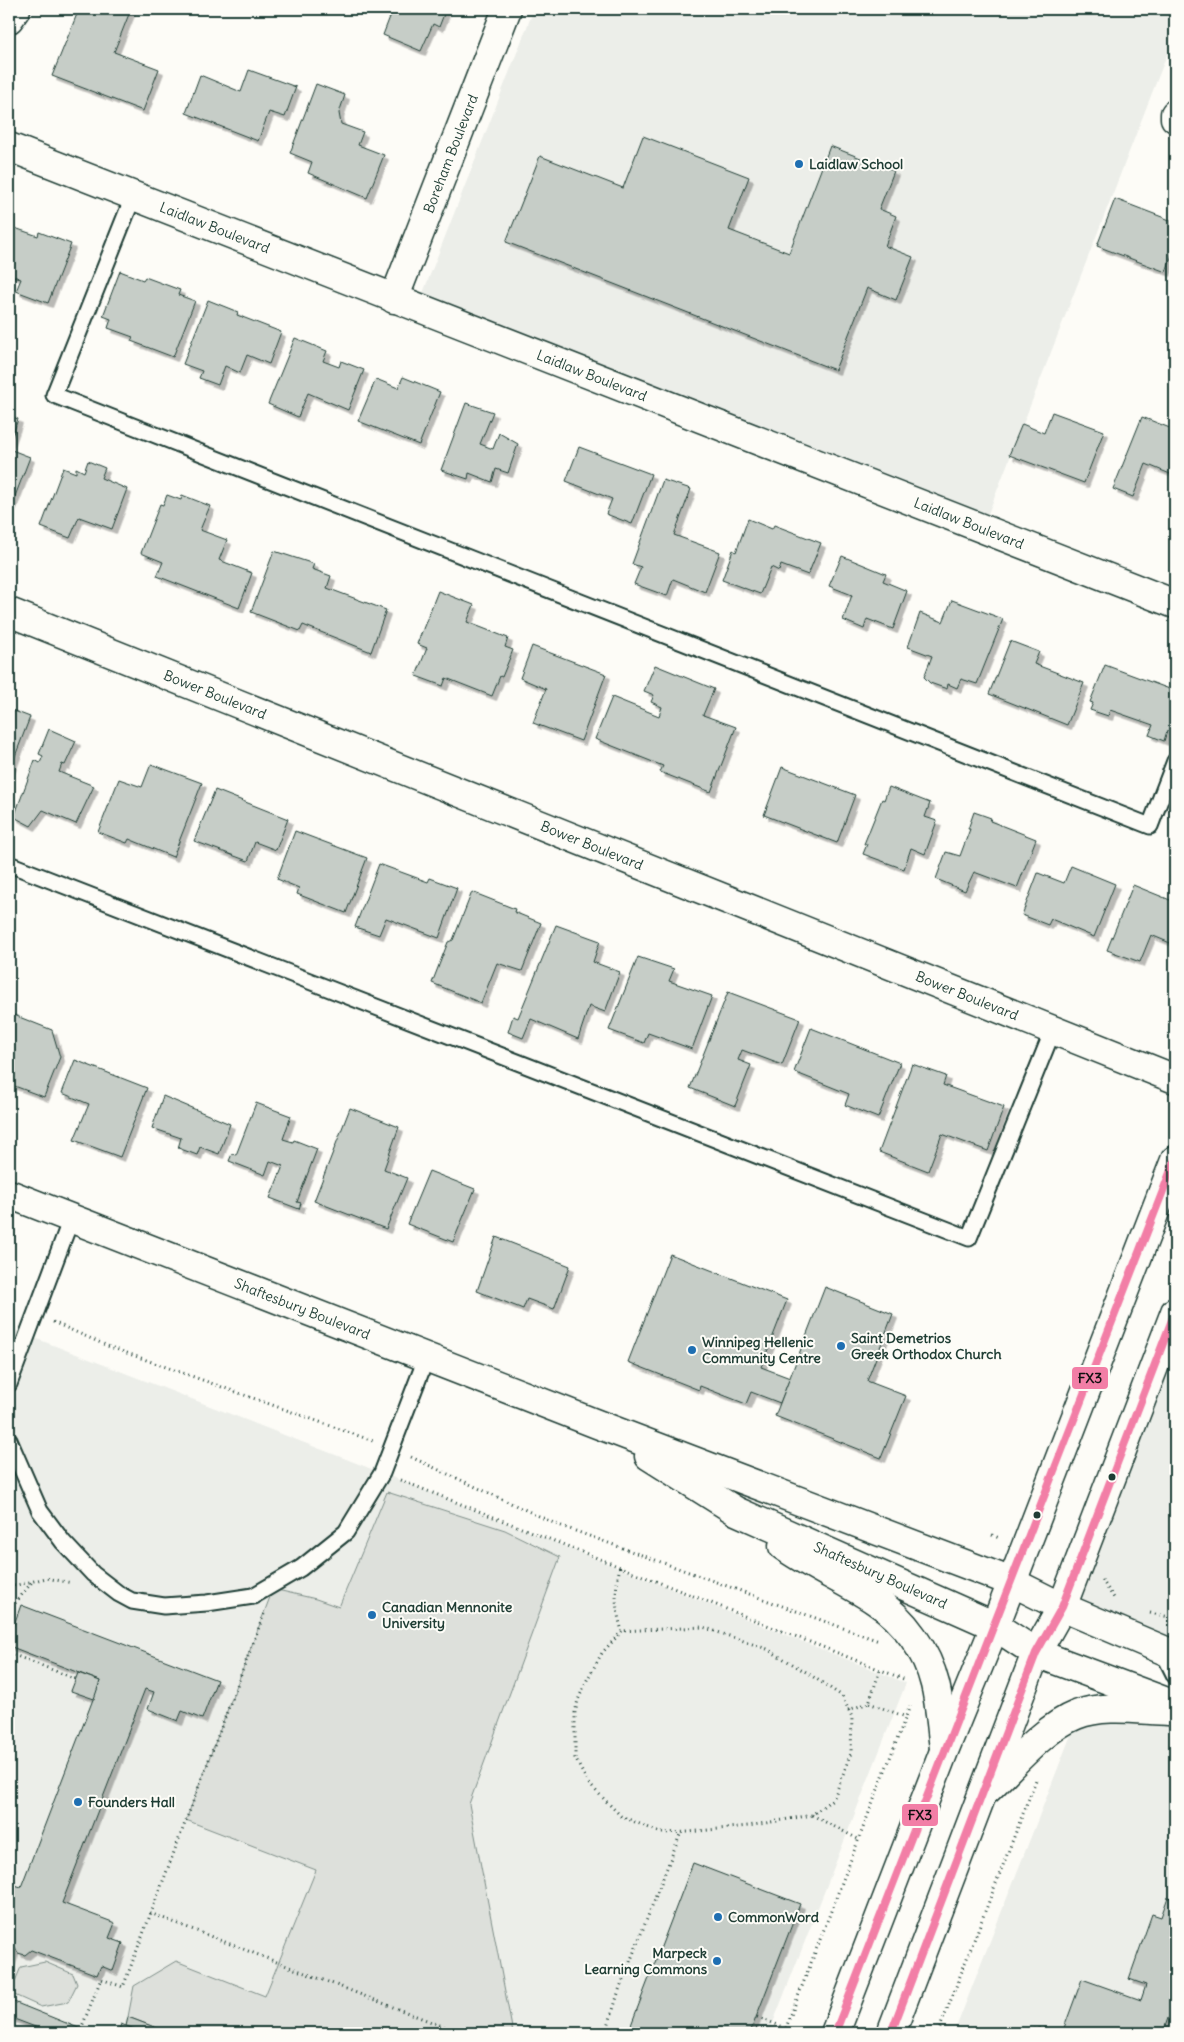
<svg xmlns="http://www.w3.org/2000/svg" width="1184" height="2042" font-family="Delius,sans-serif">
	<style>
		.built { fill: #eceee9 }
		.green { fill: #dde0db; stroke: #7e8e88 }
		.building { fill: #c6cdc7; stroke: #1f3d34; filter: url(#shadow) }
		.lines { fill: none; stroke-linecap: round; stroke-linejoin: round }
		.lane-casing { stroke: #1f3d34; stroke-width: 19 }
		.street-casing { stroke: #1f3d34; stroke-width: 31 }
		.secondary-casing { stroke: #1f3d34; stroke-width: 31 }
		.path { stroke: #1f3d34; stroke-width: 3; stroke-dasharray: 1 4; stroke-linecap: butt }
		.lane { stroke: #fdfcf7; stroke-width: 15 }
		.street { stroke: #fdfcf7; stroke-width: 28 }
		.secondary { stroke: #fdfcf7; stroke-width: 28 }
		.path-bridge { stroke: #1f3d34; stroke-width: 3; stroke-dasharray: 1 4; stroke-linecap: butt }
		.bus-1-casing { stroke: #fdfcf7; stroke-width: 11 }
		.bus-1 { stroke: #f27ea6; stroke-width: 8 }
		.poi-dot { fill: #1f6fb2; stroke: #fdfcf7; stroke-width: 2 }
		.bus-dot { fill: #1f3d34; stroke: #fdfcf7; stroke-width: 2 }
		.labels { text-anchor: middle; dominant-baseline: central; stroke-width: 4; stroke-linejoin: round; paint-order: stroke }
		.street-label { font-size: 14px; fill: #1f3d34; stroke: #fdfcf7 }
		.poi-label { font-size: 14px; font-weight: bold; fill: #1f3d34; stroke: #fdfcf7; text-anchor: start }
		.line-badge { stroke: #fdfcf7; stroke-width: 2 }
		.pale-badge-label { font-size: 14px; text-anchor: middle; font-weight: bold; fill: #111 }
	</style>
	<defs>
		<filter id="shadow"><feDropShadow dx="4.5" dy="4.5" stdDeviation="0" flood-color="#0004"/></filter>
	</defs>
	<rect width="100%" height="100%" fill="#fdfcf7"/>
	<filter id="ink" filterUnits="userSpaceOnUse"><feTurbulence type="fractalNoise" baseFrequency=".02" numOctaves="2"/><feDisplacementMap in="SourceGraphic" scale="10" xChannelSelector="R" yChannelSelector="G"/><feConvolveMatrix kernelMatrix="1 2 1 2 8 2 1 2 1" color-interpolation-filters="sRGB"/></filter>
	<g filter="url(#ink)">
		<g class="built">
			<path d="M534 9H1175V34L988 514 423 293Z"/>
			<path d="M1175 1312V1655L1062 1607Z"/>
			<path d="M9 1328 382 1473 906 1683 769 2033H9Z"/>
			<path d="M1076 1722 1175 1724V2033H954Z"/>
		</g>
		<g class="green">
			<path d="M387 1492 505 1530 560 1557 469 1804 513 2033H170L128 2017 134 1986 176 1961 265 1996 316 1870 186 1820 273 1589 316 1599 339 1607Z"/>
			<path d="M45 1962 73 1974 77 1984 68 2002 41 2007 10 1993 21 1967Z"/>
		</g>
		<g class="building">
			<path d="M79 9H131L114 52 159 69 143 111 52 76Z"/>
			<path d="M393 9H446L439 27 433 24 421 51 383 35Z"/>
			<path d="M249 70 296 87 285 117 269 112 258 141 186 113 200 75 241 92Z"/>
			<path d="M316 84 345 95 339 113 341 124 363 132 358 145 384 155 367 198 308 173 312 162 290 153Z"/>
			<path d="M643 136 749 177 729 230 789 253 830 146 894 171 879 209 896 216 885 246 913 257 896 300 867 288 835 370 506 242 540 156 623 188Z"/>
			<path d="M1115 199 1175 222V247L1166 272 1097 246Z"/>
			<path d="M9 226 38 236 39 232 71 244 48 303 16 291 21 279 9 274Z"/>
			<path d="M120 271 143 280 145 277 180 290 178 295 195 301 173 357 131 341 133 337 108 328 111 319 103 316Z"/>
			<path d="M208 300 238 312 237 315 281 332 269 364 247 355 240 373 225 366 218 385 199 378 202 371 183 364Z"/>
			<path d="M295 338 327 351 323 361 339 367 341 361 364 370 348 410 308 393 298 417 268 404Z"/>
			<path d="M403 377 440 392 419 445 358 421 376 379 398 388Z"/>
			<path d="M466 403 493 412 480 444 493 449 499 433 518 444 508 473 496 469 492 482 469 473 468 479 441 470Z"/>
			<path d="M9 412 11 413 10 416 18 419 9 445Z"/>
			<path d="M1052 412 1104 431 1084 483 1009 455 1022 424 1044 433Z"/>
			<path d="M1142 417 1175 430V476L1146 464 1133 497 1113 489Z"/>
			<path d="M579 447 651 474 632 524 606 514 612 499 566 481Z"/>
			<path d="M9 449 30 457 9 512Z"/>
			<path d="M88 461 105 468 101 478 127 489 112 529 79 517 70 538 41 527 63 468 76 473V468L84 472Z"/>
			<path d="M663 480 691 489 674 535 720 552 705 592 673 579 667 596 634 584 641 567 632 564Z"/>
			<path d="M167 495 181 500 182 495 210 506 200 530 227 540 219 560 252 573 239 608 157 576 163 562 141 553 160 504 163 505Z"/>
			<path d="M748 519 772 529 774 525 821 543 808 575 781 565 779 571 771 567 760 594 722 580 733 550 736 552Z"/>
			<path d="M274 551 314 564 312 569 331 576 327 588 386 610 371 652 303 625 300 631 251 612Z"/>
			<path d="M842 556 886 574 883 581 907 591 893 629 867 619 864 629 843 620 852 595 829 586Z"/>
			<path d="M438 591 474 605 467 622 508 638 505 647 513 650 502 677 500 676 492 696 446 678 443 686 416 676 427 648 417 644Z"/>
			<path d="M952 600 1003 619 977 684 961 679 957 688 948 684 947 689 930 683 924 677 932 656 908 647 920 613 943 622Z"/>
			<path d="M1010 641 1039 652 1034 664 1084 683 1067 725 989 694Z"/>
			<path d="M532 646 606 674 581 741 533 723 546 689 520 678Z"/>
			<path d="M655 665 714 689 703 715 736 727 711 792 660 772 663 766 595 739 612 697 659 716 662 707 651 702 654 695 644 691Z"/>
			<path d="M1105 665 1175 691V719L1170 732 1167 731 1164 741 1149 735 1153 725 1110 710 1108 716 1090 710 1093 703 1090 702Z"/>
			<path d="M9 709 30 717 9 772Z"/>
			<path d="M49 729 76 741 65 765 62 764 59 772 94 786 76 824 43 810 31 826 14 817 35 760 40 763 43 756 39 754Z"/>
			<path d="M151 764 202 783 173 857 129 839 127 843 98 832 119 779 142 787Z"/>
			<path d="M782 767 855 795 837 843 764 815Z"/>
			<path d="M889 787 930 803 925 817 937 821 925 854 911 848 904 869 863 854 867 844H864L882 799 884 800Z"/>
			<path d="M215 790 288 819 276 850 255 842 248 861 194 841Z"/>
			<path d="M974 812 991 818 990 821 1036 839 1017 888 974 872 965 891 936 879 946 852 960 856 970 829H968Z"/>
			<path d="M295 831 367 858 346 913 297 894 299 888 277 879Z"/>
			<path d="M379 864 428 882 430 878 457 888 439 938 386 918 379 935 355 927Z"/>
			<path d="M1071 866 1115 884 1094 937 1051 919 1048 925 1022 915 1038 873 1064 883Z"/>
			<path d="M1133 885 1175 902V945L1151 935 1140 962 1107 950Z"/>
			<path d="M472 892 515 909 514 912 541 923 522 971 497 963 481 1003 432 983 448 942 453 940Z"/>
			<path d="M556 925 600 941 593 962 620 972 605 1012 589 1006 578 1039 531 1019 523 1038 508 1032 513 1016 518 1018Z"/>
			<path d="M638 957 674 969 669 981 712 996 692 1049 648 1033 644 1043 609 1030Z"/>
			<path d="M728 992 800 1019 782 1065 742 1050 738 1060 751 1065 735 1106 690 1088Z"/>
			<path d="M9 1013 52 1030 60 1057 44 1097 9 1084Z"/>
			<path d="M811 1028 900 1063 878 1118 845 1105 849 1094 794 1072Z"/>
			<path d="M75 1060 147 1088 120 1157 74 1140 89 1104 62 1093Z"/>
			<path d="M912 1064 946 1076 943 1085 1004 1107 988 1151 942 1134 928 1171 879 1152Z"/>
			<path d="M163 1096 230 1124 219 1154 200 1147 197 1155 178 1148 181 1138 152 1128Z"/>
			<path d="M256 1103 291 1116 283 1139 293 1142 294 1140 317 1149 297 1202 301 1203 299 1209 270 1198 283 1166 270 1161 265 1175 229 1161 232 1154 236 1155Z"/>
			<path d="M350 1108 399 1127 384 1169 407 1178 386 1229 314 1201Z"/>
			<path d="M429 1171 475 1189 453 1242 407 1224Z"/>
			<path d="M496 1237 570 1266 554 1309 527 1299 523 1309 477 1291Z"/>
			<path d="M670 1254 787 1300 761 1367 790 1378 780 1403 751 1392 746 1404 700 1386 699 1390 628 1362Z"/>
			<path d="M825 1287 893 1314 867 1381 906 1396 881 1458 775 1416Z"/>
			<path d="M21 1605 217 1680 202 1719 182 1711 178 1721 148 1709 154 1692 145 1689 62 1903 115 1923 109 1938 123 1943 113 1971 101 1966 97 1975 31 1950 25 1955 18 1953 15 1947 9 1945V1883L21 1887 100 1681 9 1646V1638Z"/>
			<path d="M78 1673 100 1681 94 1699 71 1691Z"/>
			<path d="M693 1863 800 1904 750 2033H628Z"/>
			<path d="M1168 1897 1175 1900V2021L1168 2018 1163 2033H1070L1071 2031 1064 2028 1082 1979 1141 2000 1146 1985 1129 1979 1152 1914 1161 1917Z"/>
			<path d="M9 1945 15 1947 9 1966Z"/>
			<path d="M9 2000 81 2029 92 2033H51L9 2017Z"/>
			<path d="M128 2017 170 2033H145L126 2026Z"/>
			<path d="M121 2024 126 2026 145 2033H118Z"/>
		</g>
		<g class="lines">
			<g class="lane-casing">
				<g id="lane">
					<path d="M133 197 54 395 1150 826 1175 761"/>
					<path d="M9 864 969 1238 1053 1030"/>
					<path d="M9 1384 71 1219"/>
					<path d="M9 1440 40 1511 63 1542 93 1574 119 1594 132 1601 164 1606 207 1603 253 1596 301 1568 346 1532 382 1473 427 1356"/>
					<path d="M1162 1650 1175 1676"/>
				</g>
			</g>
			<g class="street-casing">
				<g id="street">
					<path d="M9 19 16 9"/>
					<path d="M1175 114V118"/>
					<path id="s1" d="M9 147 1175 604"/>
					<path id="s2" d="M394 299 507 9"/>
					<path id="s3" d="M9 612 1175 1079"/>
				</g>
			</g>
			<g class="secondary-casing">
				<g id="secondary">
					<path id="s4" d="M9 1194 597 1424 1012 1582 1062 1607 1175 1655"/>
					<path id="s5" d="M649 1456 736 1511 995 1626 1036 1653 1175 1705"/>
					<path d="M783 1546C813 1567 846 1581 876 1601 904 1619 927 1651 935 1684 940 1704 941 1727 944 1748"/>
					<path d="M987 1790C1011 1767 1045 1727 1076 1715 1104 1704 1138 1710 1168 1711"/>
					<path d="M835 2033 944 1751 995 1626 1175 1160"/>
					<path d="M891 2033 1036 1653 1062 1607 1175 1312"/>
				</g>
			</g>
			<g class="path">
				<path d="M9 1303 17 1307"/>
				<path d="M53 1322 110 1347 373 1441"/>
				<path d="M411 1457 556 1524 879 1641"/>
				<path d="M400 1480 906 1680"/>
				<path d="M992 1535 999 1538"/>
				<path d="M620 1567C614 1593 615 1607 622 1631L602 1653 587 1680 578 1700 575 1713V1758L588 1783 621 1816 661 1833 689 1832 748 1826 812 1815 834 1798 851 1753 852 1717 842 1696 806 1672 767 1649 703 1627 622 1631"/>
				<path d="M1102 1580 1114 1598"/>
				<path d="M9 1587 46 1578 72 1583"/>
				<path d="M9 1611 32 1582"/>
				<path d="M1150 1613 1169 1617"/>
				<path d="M9 1653 76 1679"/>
				<path d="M869 1703 906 1717"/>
				<path d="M848 1710 869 1703 880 1670"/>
				<path d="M812 1815 858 1839"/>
				<path d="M150 1913 460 2033"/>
				<path d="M81 2029 101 1979 123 1987 264 1614"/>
				<path d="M606 2033 619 1990 681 1832"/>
				<path d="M784 2033 910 1706"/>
				<path d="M938 2033 1036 1780"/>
				<path d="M1004 2033 1043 2028 1056 2033"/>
			</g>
			<use href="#lane" class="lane"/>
			<use href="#street" class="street"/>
			<use href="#secondary" class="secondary"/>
			<path class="path-bridge" d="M757 2017 799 2033"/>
			<g class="bus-1-casing">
				<g id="bus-1">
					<path d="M835 2033 1175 1160"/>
					<path d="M891 2033 1036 1653 1062 1607 1175 1312"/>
				</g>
			</g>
			<use href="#bus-1" class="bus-1"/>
		</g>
	</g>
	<g class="poi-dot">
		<circle cx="799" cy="164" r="5"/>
		<circle cx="841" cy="1346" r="5"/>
		<circle cx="692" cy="1350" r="5"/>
		<circle cx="372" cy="1615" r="5"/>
		<circle cx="78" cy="1802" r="5"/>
		<circle cx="718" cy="1917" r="5"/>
		<circle cx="717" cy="1961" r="5"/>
	</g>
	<g class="bus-dot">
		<circle cx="1112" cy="1477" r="4.5"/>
		<circle cx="1037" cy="1515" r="4.5"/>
	</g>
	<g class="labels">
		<g class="street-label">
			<text stroke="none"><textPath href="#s2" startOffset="156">Boreham Boulevard</textPath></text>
			<text stroke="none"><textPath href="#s1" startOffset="221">Laidlaw Boulevard</textPath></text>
			<text stroke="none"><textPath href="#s1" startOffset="626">Laidlaw Boulevard</textPath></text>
			<text stroke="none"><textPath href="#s1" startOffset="1031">Laidlaw Boulevard</textPath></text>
			<text stroke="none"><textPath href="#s3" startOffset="222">Bower Boulevard</textPath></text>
			<text stroke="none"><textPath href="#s3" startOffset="628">Bower Boulevard</textPath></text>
			<text stroke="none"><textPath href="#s3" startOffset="1032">Bower Boulevard</textPath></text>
			<text stroke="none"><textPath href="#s4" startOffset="315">Shaftesbury Boulevard</textPath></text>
			<text stroke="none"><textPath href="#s5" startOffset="261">Shaftesbury Boulevard</textPath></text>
		</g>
		<g class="poi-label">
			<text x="809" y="164">Laidlaw School</text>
			<text x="851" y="1338">Saint Demetrios<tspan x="851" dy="16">Greek Orthodox Church</tspan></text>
			<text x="702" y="1342">Winnipeg Hellenic<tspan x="702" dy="16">Community Centre</tspan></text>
			<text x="382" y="1607">Canadian Mennonite<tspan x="382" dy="16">University</tspan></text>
			<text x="88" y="1802">Founders Hall</text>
			<text x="728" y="1917">CommonWord</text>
			<text x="707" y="1953" text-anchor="end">Marpeck<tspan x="707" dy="16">Learning Commons</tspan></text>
		</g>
	</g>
	<g class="line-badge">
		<rect x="1071" y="1366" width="38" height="24" rx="5" fill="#f27ea6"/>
		<rect x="901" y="1803" width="38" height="24" rx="5" fill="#f27ea6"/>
	</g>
	<g class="pale-badge-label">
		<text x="1090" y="1383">FX3</text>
		<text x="920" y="1820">FX3</text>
	</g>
	<rect width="1184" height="2042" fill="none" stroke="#fdfcf7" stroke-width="30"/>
	<rect x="15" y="15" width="1154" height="2012" fill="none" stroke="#1f3d34" stroke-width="2" filter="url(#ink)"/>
</svg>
